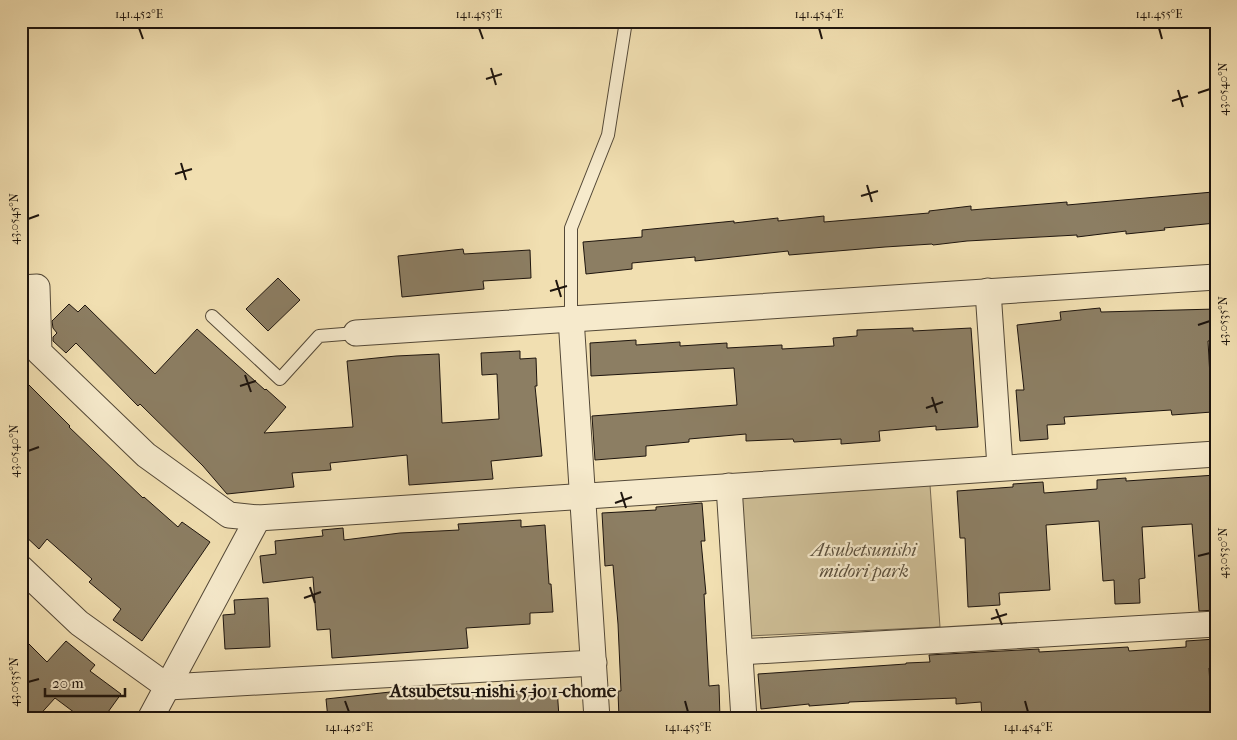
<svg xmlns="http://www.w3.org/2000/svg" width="1237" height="740" font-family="'IM FELL French Canon',serif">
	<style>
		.green { fill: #cdbd95; stroke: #766952 }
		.building { fill: #8c7e63; stroke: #1e150e }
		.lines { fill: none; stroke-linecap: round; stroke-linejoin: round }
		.service-casing { stroke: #534837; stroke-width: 14 }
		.minor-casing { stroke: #534837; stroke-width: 27 }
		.service { stroke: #f6eacc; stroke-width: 12 }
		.minor { stroke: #f6eacc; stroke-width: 25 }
		.ticks { fill: none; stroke: #1e150e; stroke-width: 2 }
		.labels { text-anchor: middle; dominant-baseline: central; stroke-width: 4.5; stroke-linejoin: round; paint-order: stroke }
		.park-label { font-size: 18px; font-style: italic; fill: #5b503d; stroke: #f6eacc }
		.neighbourhood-label { font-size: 19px; font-weight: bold; fill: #1e150e; stroke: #f6eacc }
		.neatline { fill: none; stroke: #1e150e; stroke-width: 2 }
		.ticks-label { font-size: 12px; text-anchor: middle; fill: #1e150e }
	</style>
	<rect width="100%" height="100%" fill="#f1dfb1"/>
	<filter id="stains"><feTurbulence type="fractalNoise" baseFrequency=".004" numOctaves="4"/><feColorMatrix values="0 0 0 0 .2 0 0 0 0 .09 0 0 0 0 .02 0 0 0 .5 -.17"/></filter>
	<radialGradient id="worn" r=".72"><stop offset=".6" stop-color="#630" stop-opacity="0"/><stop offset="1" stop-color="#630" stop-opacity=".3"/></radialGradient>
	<path class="green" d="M930 485 940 627 748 636 740 497Z"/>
	<g class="building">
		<path d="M1213 192 1216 223 1164 228 1165 230 1126 234V231L1077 237V235L967 241 933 245 932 244 885 247 789 255 788 251 695 261V257L632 263V269L586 274 583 242 642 237V230L734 221V223L778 218V221L824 216V222L929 213V211L971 206V210L1067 202V205Z"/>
		<path d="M463 249 464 254 530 250 531 278 483 281 484 289 402 297 398 256Z"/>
		<path d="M278 278 300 300 268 331 246 309Z"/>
		<path d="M69 304 78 312 85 305 155 374 197 329 265 390 266 389 286 407 264 433 353 427 347 361 396 356 439 354 442 423 499 419 497 374 482 375 481 353 520 351V359L536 358 537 386H535L542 456 491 461 493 479 409 485 407 455 330 463 331 470 292 473 294 487 227 494 203 466 140 404 138 406 76 343 66 353 53 341V337L57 333 53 328 52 321Z"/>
		<path d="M1100 308 1101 312 1216 309V340L1208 341 1212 412 1172 415 1171 410 1064 417 1065 424 1047 425 1048 439 1020 441 1016 390H1024L1017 325 1061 320 1060 312Z"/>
		<path d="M913 328V331L971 328 978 427 936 430V426L879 431 880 441 841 444V439L794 442 793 439 746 441V434L689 439V442L646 446V456L595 460 592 416 737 405 734 368 591 376 590 343 636 340V345L680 342V346L727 343V348L782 345V349L834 346 833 338 857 336V330Z"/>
		<path d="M21 377 70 426 69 427 143 498 144 497 178 527 182 522 210 542 142 641 113 620 121 609 89 582 92 579 47 539 39 549 21 532Z"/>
		<path d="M1216 475V610L1199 611 1192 524 1142 527 1145 578 1139 579 1140 603 1115 604 1114 580 1103 581 1099 521 1046 525 1050 590 999 593 1000 605 968 607 965 538H960L957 491 1013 487V484L1043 482 1044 493 1097 489V480L1126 478V481Z"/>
		<path d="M702 503 705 541H701L706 594H704L709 686 719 685 720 719H619L618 691H621L618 624 613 565 605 566 602 513 656 510V507Z"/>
		<path d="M521 520V527L545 525 549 584H551L553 612 530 613V624L466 628 468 648 332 658 330 629 317 630 313 577 263 583 260 556 276 554 275 541 323 536 322 530 343 528 344 540 400 533 459 530 458 524Z"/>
		<path d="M268 598 270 647 225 649 223 615 235 614 234 600Z"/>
		<path d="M21 636 47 662 66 641 95 665 90 671 121 694 103 719H83L55 698 36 719H21Z"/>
		<path d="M1216 639V668H1209L1212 719H982L981 702 956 704V698L849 702V703L809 706V704L761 709 758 674 906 664V663L930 662 929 655 1039 649V652L1128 647 1129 651 1186 647V641Z"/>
		<path d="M427 688V695L463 691 464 695 508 690 509 692 557 688 559 717 328 719 326 699Z"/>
	</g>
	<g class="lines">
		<g class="service-casing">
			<g id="service">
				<path d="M212 316 280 379 319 336 356 333"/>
				<path d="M571 318V228L608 135 626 21"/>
			</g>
		</g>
		<g class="minor-casing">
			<g id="minor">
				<path d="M21 288 37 287 39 352 146 455 229 515 258 518C577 498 896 474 1216 454"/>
				<path d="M988 291 1000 467"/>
				<path d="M571 318 597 719"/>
				<path d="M356 333 1216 277"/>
				<path d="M729 486 744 719"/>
				<path d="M21 568 79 623 168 687 594 663"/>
				<path d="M740 652 1216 624"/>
				<path d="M150 719 258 518"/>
			</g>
		</g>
		<use href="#service" class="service"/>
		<use href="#minor" class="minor"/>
	</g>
	<path class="ticks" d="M139 28 143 39M479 28 483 39M819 28 822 39M1159 28 1162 39M491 68 496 85M486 79 502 74M1178 90 1183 107M1198 93 1210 89M1172 101 1188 96M181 163 186 180M175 174 192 169M867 185 872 202M861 196 878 191M28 219 39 215M556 280 561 297M550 291 567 286M1198 325 1210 321M245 375 251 392M240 386 256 381M932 397 937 413M926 408 943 402M28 451 39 447M621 492 626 508M615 503 632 497M1198 556 1210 553M310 587 315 603M304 598 321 592M996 609 1002 625M991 619 1007 614M28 682 39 679M345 701 349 712M685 701 688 712M1025 701 1028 712"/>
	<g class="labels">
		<g class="park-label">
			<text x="864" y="550">Atsubetsunishi<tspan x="864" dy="21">midori park</tspan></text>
		</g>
		<g class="neighbourhood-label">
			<text x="503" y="691">Atsubetsu-nishi 5-jo 1-chome</text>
		</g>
	</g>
	<rect width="1237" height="740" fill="none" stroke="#f1dfb1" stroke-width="55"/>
	<path d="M45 688v8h80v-8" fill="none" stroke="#1e150e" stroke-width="2.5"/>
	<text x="52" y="688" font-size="15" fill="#1e150e" stroke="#f6eacc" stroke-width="4" paint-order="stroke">20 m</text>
	<rect x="28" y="28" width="1182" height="684" class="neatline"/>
	<g class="ticks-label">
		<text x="139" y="18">141.452°E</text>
		<text x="479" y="18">141.453°E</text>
		<text x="819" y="18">141.454°E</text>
		<text x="1159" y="18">141.455°E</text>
		<text transform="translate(1223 89) rotate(-90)" y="4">43.0540°N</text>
		<text transform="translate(14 219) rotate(-90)" y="4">43.0545°N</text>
		<text transform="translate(1223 321) rotate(-90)" y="4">43.0535°N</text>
		<text transform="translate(14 451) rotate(-90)" y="4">43.0540°N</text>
		<text transform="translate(1223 553) rotate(-90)" y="4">43.0530°N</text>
		<text transform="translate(14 682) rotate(-90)" y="4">43.0535°N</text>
		<text x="349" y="731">141.452°E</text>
		<text x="688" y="731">141.453°E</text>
		<text x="1028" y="731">141.454°E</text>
	</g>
	<rect width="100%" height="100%" filter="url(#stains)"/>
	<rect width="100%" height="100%" fill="url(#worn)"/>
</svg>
